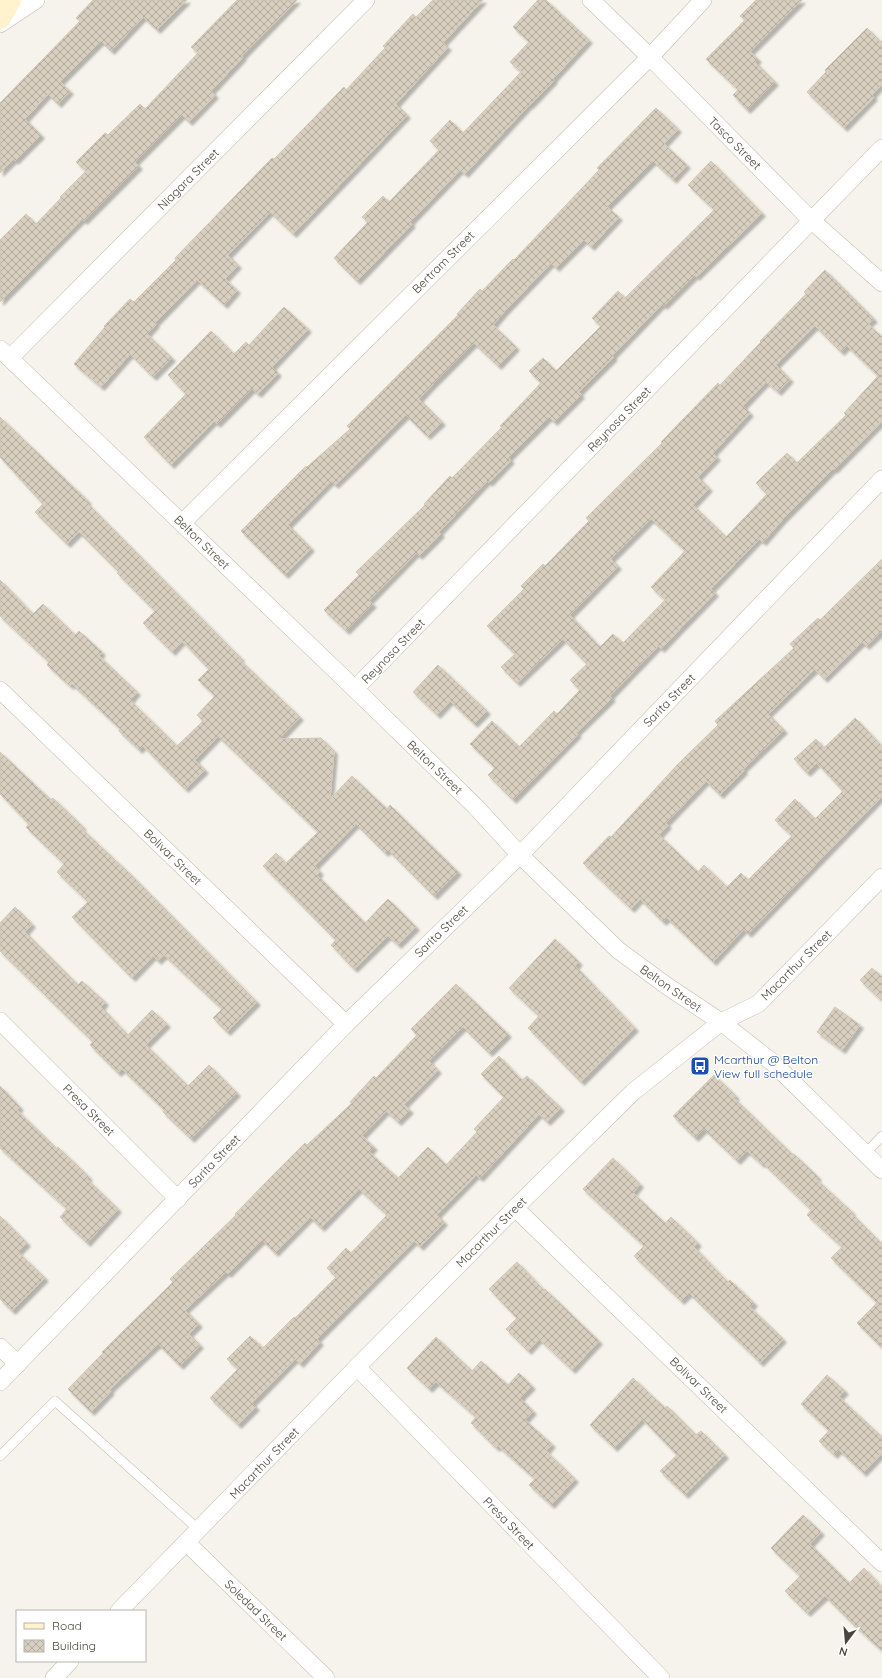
<svg xmlns="http://www.w3.org/2000/svg" width="882" height="1678" font-family="Quicksand,sans-serif">
	<style>
		.building { fill: url(#building-cross-hatch); stroke: #d3c7b4; fill-rule: evenodd; filter: url(#shadow) }
		.lines { fill: none; stroke-linecap: round; stroke-linejoin: round }
		.service-casing { stroke: #c2bbae; stroke-width: 10 }
		.minor-casing { stroke: #c2bbae; stroke-width: 18 }
		.secondary-casing { stroke: #d6c79b; stroke-width: 24 }
		.service { stroke: #fff; stroke-width: 9 }
		.minor { stroke: #fff; stroke-width: 17 }
		.secondary { stroke: #fff3cd; stroke-width: 22 }
		.labels { text-anchor: middle; dominant-baseline: central; stroke-width: 3; stroke-linejoin: round; paint-order: stroke }
		.street-label { font-size: 12px; fill: #4b4439; stroke: #fff }
		.transit-label { font-size: 12px; fill: #164399; stroke: #fff; text-anchor: start }
	</style>
	<defs>
		<pattern id="building-cross-hatch" width="8" height="8" patternUnits="userSpaceOnUse"><rect width="8" height="8" fill="#d8cfc1"/><path d="M0 0l8 8M0 8l8-8" fill="none" stroke="#b1aa9e"/></pattern>
		<filter id="shadow"><feDropShadow dx="3.5" dy="3.5" stdDeviation="1" flood-color="#0004"/></filter>
	</defs>
	<rect width="100%" height="100%" fill="#f6f3ec"/>
	<g class="building">
		<path d="M93 0H187L157 30 143 17 111 51 101 41 60 82 70 91 58 104 48 94 25 119 41 135 15 161 14 159 0 173V103L80 21 76 18Z"/>
		<path d="M237 0H297L242 56 243 57 211 91 215 95 189 122 182 115 135 162 139 166 84 221 82 219 0 302V240L26 214 36 224 61 198 60 197 86 171 76 162 105 133 108 135 140 104 145 109 198 53 191 47Z"/>
		<path d="M433 0H483L443 43 448 47 396 104 407 115 293 234 270 212 228 255 238 265 225 279 237 290 224 305 197 280 155 323 156 324 147 334 172 358 153 377 130 354 101 387 74 364 105 327 104 326 130 299 134 302 176 260 175 258 272 158 274 159 344 87 346 90 385 48 383 46 413 14 416 17Z"/>
		<path d="M538 0H546L589 40 553 79 554 80 530 105H529L465 174 460 170 410 222 412 224 357 281 334 258 368 222 362 217 383 196 389 202 439 150 430 141 450 120 463 133 521 72 510 62 529 42 513 27Z"/>
		<path d="M756 0H802L750 52 758 59 755 62 775 82 747 110 733 95 738 90 706 59 745 20 740 16Z"/>
		<path d="M867 28 882 43V84L872 95 874 97 844 128 807 92 826 72 825 70Z"/>
		<path d="M656 108 678 129 664 144 687 165 673 180 653 161 607 207 619 217 591 247 584 240 556 268 551 263 504 312 493 325 516 347 498 366 474 343 433 384 419 399 442 422 427 436 406 415 362 459 335 485 331 481 288 525 311 548 285 575 241 531 306 466 307 467 350 429 347 426 458 315 457 314 480 289 482 291 513 259 514 260 599 170 597 168Z"/>
		<path d="M711 161 762 213 696 277 695 275 664 306 662 304 612 356 614 357 579 392 581 395 554 422 549 417 508 458 511 460 489 483 487 481 439 532 441 534 419 556 416 553 369 601 373 604 346 631 324 610 359 575 356 572 425 505 424 504 450 476 452 478 502 427 500 426 541 383 529 371 543 358 556 371 601 326 592 318 618 291 625 298 714 210 688 185Z"/>
		<path d="M825 270 874 319 868 324 882 337V421L834 470 833 469 782 520 763 542 759 539 711 589 715 593 680 629 661 649 658 646 610 696 612 698 576 733 578 734 513 800 488 775 495 768 470 744 492 721 519 747 554 711 557 714 580 690 570 680 587 664 563 639 517 683 501 667 515 654 487 626 524 589 521 586 543 564 545 566 589 521 586 518 662 443 661 442 718 383 720 385 761 342 760 341 806 294 804 292ZM815 326 841 352 847 346 878 376 844 413 846 415 797 463 787 453 756 483 767 494 726 537 693 505 709 488 698 477 717 457 713 453 750 413 743 406 766 382 778 392 790 379 776 365ZM651 519 685 551 651 587 665 600 623 643 613 634 600 647 570 615 618 566 611 559Z"/>
		<path d="M284 307 308 329 272 367 278 373 258 394 252 389 217 424 214 421 171 465 144 437 186 394 168 375 211 331 234 354 246 342 249 345Z"/>
		<path d="M0 417 88 501 86 502 241 658 240 660 300 717 279 739 321 738 334 751 330 799 352 776 387 809 390 805 458 872 434 896 388 850 385 853 356 824 315 866 320 872 317 875 365 923 388 899 416 927 398 945 388 936 354 969 331 945 336 940 263 866 276 853 286 863 318 832 218 736 195 760 205 770 185 789 143 746 139 750 119 731 120 729 72 684 70 686 47 665 49 662 0 616V580L33 614 43 604 75 635 79 631 102 652 99 656 137 692 130 700 177 746 203 721 197 715 215 696 198 680 209 669 182 641 172 652 143 623 155 611 117 573 119 572 79 532 67 544 35 512 43 504 0 457Z"/>
		<path d="M882 559V631L866 646 862 642 824 679 815 669 768 714 784 730 743 769 744 771 720 795 706 781 666 823 668 825 659 835 698 872 704 865 727 887 741 873 748 880 792 836 775 820 795 799 815 819 843 791 817 763 807 773 794 759 816 739 824 748 855 718 882 746V796L748 934 744 929 713 962 667 918 663 922 640 899 631 909 583 863 609 836 611 837 678 764 718 725 715 721 794 648 790 644 818 618 820 620Z"/>
		<path d="M438 665 487 711 474 724 450 701 437 715 413 692Z"/>
		<path d="M0 752 51 800 53 798 83 827 81 828 130 874 257 1002 227 1032 213 1018 222 1009 164 955 158 961 153 956 132 978 72 917 88 902 57 872 64 864 26 827 29 824 0 794Z"/>
		<path d="M15 907 32 924 25 932 78 985 82 981 105 1002 101 1007 128 1035 152 1010 167 1024 146 1045 188 1086 209 1065 237 1093 191 1139 163 1112 164 1110 122 1069 118 1073 90 1045 93 1042 0 951V923Z"/>
		<path d="M555 939 579 962 575 966 635 1028 581 1082 528 1028 539 1016 509 988Z"/>
		<path d="M872 968 882 977V1001L860 980Z"/>
		<path d="M456 984 508 1034 489 1053 463 1027 429 1061 438 1070 404 1105 410 1110 398 1122 386 1111 362 1136 374 1147 369 1152 398 1178 428 1147 446 1165 477 1132 474 1129 504 1097 481 1074 499 1056 522 1080 527 1076 561 1108 547 1122 539 1114 480 1178 476 1175 437 1215 444 1222 420 1247 414 1241 317 1339 320 1342 300 1364 295 1359 252 1403 256 1407 238 1425 210 1398 238 1369 227 1359 250 1336 263 1348 294 1317 295 1318 336 1277 327 1268 346 1248 351 1253 387 1215 359 1189 321 1228 310 1217 275 1253 262 1240 228 1274 226 1272 185 1310 199 1324 189 1334 200 1345 180 1366 158 1344 109 1390 111 1391 91 1412 68 1389 103 1353 102 1352 173 1282 170 1279 236 1215 235 1214 271 1177 305 1143 307 1145 352 1103 350 1102 374 1076 376 1078 417 1035 411 1029Z"/>
		<path d="M835 1007 860 1025 842 1050 817 1032Z"/>
		<path d="M714 1075 736 1096 734 1098 793 1155 794 1154 818 1177 816 1179 852 1212 851 1213 882 1244V1348L857 1323 877 1303 831 1258 842 1247 807 1215 811 1210 763 1163 761 1164 747 1151 737 1161 704 1129 695 1138 673 1116Z"/>
		<path d="M0 1086 20 1107 17 1110 57 1149 58 1147 89 1177 87 1179 118 1209 87 1243 60 1217 67 1209 0 1148Z"/>
		<path d="M613 1158 640 1184 633 1193 665 1223 671 1217 698 1243 694 1247 728 1282 730 1280 754 1303 750 1307 783 1339 760 1363 689 1293 681 1301 634 1256 644 1246 583 1189Z"/>
		<path d="M0 1216 27 1243 18 1252 45 1278 12 1311 0 1299Z"/>
		<path d="M517 1262 544 1290 545 1289 599 1341 572 1370 539 1339 528 1351 506 1329 517 1318 489 1289Z"/>
		<path d="M436 1337 472 1371 481 1361 508 1385 519 1373 532 1386 520 1398 533 1411 525 1420 552 1444 546 1451 575 1479 551 1505 529 1485 535 1479 498 1446 496 1448 471 1423 476 1417 436 1382 429 1389 407 1368Z"/>
		<path d="M827 1375 845 1391 839 1397 882 1437V1453L863 1473 839 1450 834 1455 819 1441 829 1431 801 1404Z"/>
		<path d="M633 1378 665 1408 667 1406 696 1435 701 1431 725 1455 685 1495 660 1471 677 1455 642 1419 614 1448 590 1425Z"/>
		<path d="M803 1515 821 1532 810 1544 849 1583 864 1568 882 1587V1651L854 1625 825 1596 807 1613 785 1591 800 1576 771 1548Z"/>
	</g>
	<g class="lines">
		<g class="service-casing">
			<g id="service">
				<path d="M865 1154 882 1136"/>
				<path d="M0 1456 55 1401 199 1530"/>
			</g>
		</g>
		<g class="minor-casing">
			<g id="minor">
				<path d="M591 0 650 57 811 220 882 283"/>
				<path d="M0 24 36 0"/>
				<path d="M0 349 355 689 475 806 520 855 618 950 667 986 721 1022 772 1062 882 1170"/>
				<path d="M10 358 366 0"/>
				<path d="M182 523 650 57 703 0"/>
				<path d="M355 689 882 148"/>
				<path d="M0 690 346 1024"/>
				<path d="M0 1021 178 1199"/>
				<path d="M515 1208 882 1563"/>
				<path d="M0 1347 18 1364"/>
				<path d="M357 1367 661 1678"/>
				<path d="M0 1382 346 1024 520 855 882 479"/>
				<path d="M187 1543 326 1678"/>
				<path d="M119 1611 357 1367 515 1208 633 1092 721 1022 758 1004 882 877"/>
				<path d="M54 1678 70 1661"/>
			</g>
		</g>
		<g class="secondary-casing">
			<path id="secondary" d="M0 18 10 0"/>
		</g>
		<use href="#service" class="service"/>
		<use href="#minor" class="minor"/>
		<use href="#secondary" class="secondary"/>
	</g>
	<defs>
		<g id="bus-square" transform="scale(1)"><rect x="-9" y="-9" width="18" height="18" rx="4" fill="#1a4fb4" stroke="#fff"/><path d="M-5-6H5V4H4V6H2V4H-2V6H-4V4H-5ZM-3.5-4V0h7V-4ZM-3.5 1.2v1.5H-2V1.2ZM2 1.2v1.5H3.5V1.2Z" fill="#fff"/></g>
	</defs>
	<g fill-rule="evenodd">
		<use href="#bus-square" x="700" y="1066"/>
	</g>
	<g class="labels">
		<g class="street-label">
			<text transform="translate(735 143) rotate(45)">Tasco Street</text>
			<text transform="translate(188 179) rotate(-45)">Niagara Street</text>
			<text transform="translate(443 262) rotate(-45)">Bertram Street</text>
			<text transform="translate(619 419) rotate(-46)">Reynosa Street</text>
			<text transform="translate(202 542) rotate(44)">Belton Street</text>
			<text transform="translate(393 651) rotate(-46)">Reynosa Street</text>
			<text transform="translate(669 700) rotate(-46)">Sarita Street</text>
			<text transform="translate(435 767) rotate(44)">Belton Street</text>
			<text transform="translate(173 857) rotate(44)">Bolivar Street</text>
			<text transform="translate(441 931) rotate(-44)">Sarita Street</text>
			<text transform="translate(796 965) rotate(-45)">Macarthur Street</text>
			<text transform="translate(671 988) rotate(35)">Belton Street</text>
			<text transform="translate(89 1110) rotate(45)">Presa Street</text>
			<text transform="translate(214 1161) rotate(-46)">Sarita Street</text>
			<text transform="translate(491 1232) rotate(-45)">Macarthur Street</text>
			<text transform="translate(699 1385) rotate(44)">Bolivar Street</text>
			<text transform="translate(264 1463) rotate(-46)">Macarthur Street</text>
			<text transform="translate(509 1523) rotate(46)">Presa Street</text>
			<text transform="translate(256 1610) rotate(44)">Soledad Street</text>
		</g>
		<g class="transit-label">
			<text x="714" y="1059">Mcarthur @ Belton<tspan x="714" dy="14">View full schedule</tspan></text>
		</g>
	</g>
	<rect x="16" y="1610" width="130" height="52" fill="#ffffff" stroke="#b7b4b0"/>
	<rect x="24" y="1623" width="20" height="6" fill="#fff3cd" stroke="#b7b4b0"/>
	<text x="52" y="1630" font-size="12" fill="#4b4439">Road</text>
	<rect x="24" y="1640" width="20" height="12" fill="url(#building-cross-hatch)" stroke="#b7b4b0"/>
	<text x="52" y="1650" font-size="12" fill="#4b4439">Building</text>
	<g transform="translate(846 1642) rotate(196)" stroke="#ffffff" stroke-width="3" paint-order="stroke">
	<path d="M0-3L7 15L0 10L-7 15Z" fill="#4b4439"/>
	<text y="-6" font-size="11" font-weight="bold" text-anchor="middle" fill="#4b4439">N</text>
	</g>
</svg>
